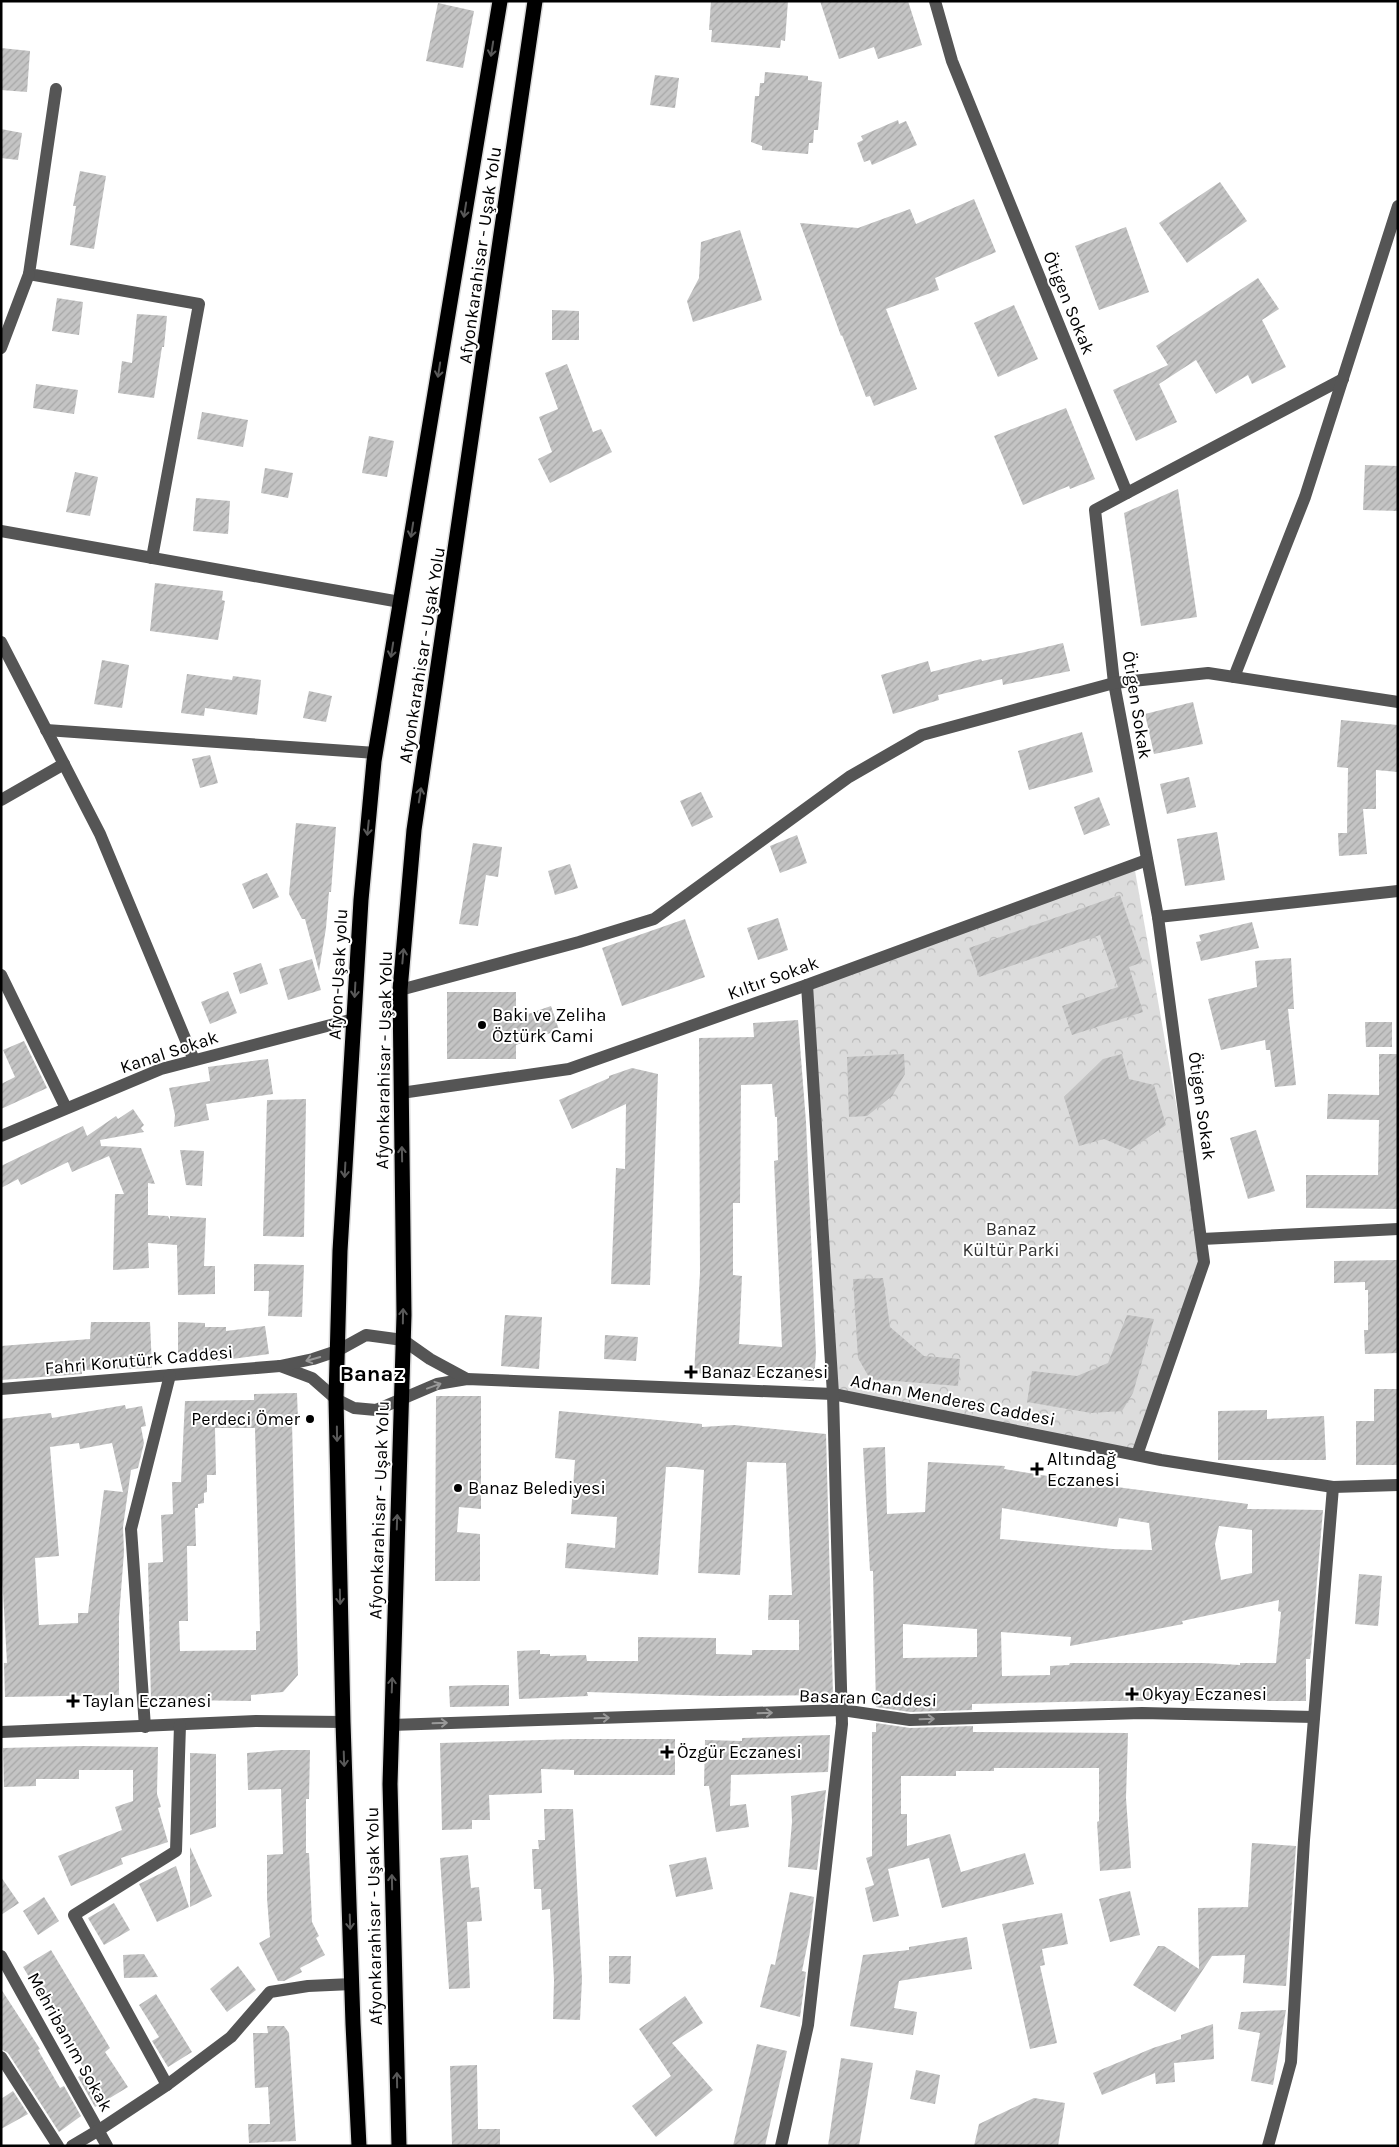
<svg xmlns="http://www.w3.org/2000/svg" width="1399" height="2147" font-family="Karla,sans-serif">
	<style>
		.park { fill: url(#park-crowns) }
		.building { fill: url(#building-hatch); fill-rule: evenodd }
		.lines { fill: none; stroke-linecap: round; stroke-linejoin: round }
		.highway-casing { stroke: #dbdbdb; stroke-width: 18 }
		.minor { stroke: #555; stroke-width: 12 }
		.highway { stroke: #000; stroke-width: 15 }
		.oneway { stroke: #595959 }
		.oneway2 { stroke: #999 }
		.poi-dot { fill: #000; stroke: #fff; stroke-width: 2 }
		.labels { text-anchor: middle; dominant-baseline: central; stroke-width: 4; stroke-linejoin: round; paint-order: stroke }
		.street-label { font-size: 18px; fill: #000; stroke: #fff }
		.poi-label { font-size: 18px; fill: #000; stroke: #fff; text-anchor: start }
		.park-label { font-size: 18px; fill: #333; stroke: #fff }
		.district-label { font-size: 22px; font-weight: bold; fill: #000; stroke: #fff }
	</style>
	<defs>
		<pattern id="park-crowns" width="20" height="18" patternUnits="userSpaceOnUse" patternTransform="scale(1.25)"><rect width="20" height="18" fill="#dcdcdc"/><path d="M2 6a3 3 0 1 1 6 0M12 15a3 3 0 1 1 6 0" fill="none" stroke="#bbb"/></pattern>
		<pattern id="building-hatch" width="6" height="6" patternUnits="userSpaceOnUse" patternTransform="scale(1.25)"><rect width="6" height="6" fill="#c4c4c4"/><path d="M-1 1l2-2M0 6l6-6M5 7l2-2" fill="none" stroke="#a7a7a7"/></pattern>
	</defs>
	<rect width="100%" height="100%" fill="#fff"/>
	<path class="park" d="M1134 865 1204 1262 1137 1455 833 1394 812 983Z"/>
	<g class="building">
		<path d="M711 1H788L785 41 781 40 780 48 711 42 712 30H709Z"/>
		<path d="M820 1H908L922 45 878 59 874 47 839 59Z"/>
		<path d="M438 3 474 11 463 68 426 61Z"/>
		<path d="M1 48 30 51 27 92 1 90Z"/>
		<path d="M765 72 808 76V80L822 82 818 130H814L813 143H809L808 154 762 150V146L751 142 755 96H759L760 83H764Z"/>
		<path d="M655 75 679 78 675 108 650 105Z"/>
		<path d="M898 120 899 124 906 121 917 145 872 165 870 160 864 162 857 143 863 140 861 136Z"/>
		<path d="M1 129 22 133 18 160 1 158Z"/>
		<path d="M80 171 106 176 94 249 70 245 76 206H73Z"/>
		<path d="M1220 182 1247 221 1187 263 1159 223Z"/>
		<path d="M974 199 996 252 935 278 939 290 886 309 917 389 874 406 870 396 866 397 842 335 841 336 800 223 858 228 910 209 916 224Z"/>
		<path d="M1126 227 1149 292 1099 310 1075 246Z"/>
		<path d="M740 230 762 300 693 322 687 301 699 278 701 242Z"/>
		<path d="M1258 278 1279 309 1262 320 1286 367 1252 384 1248 375 1216 394 1196 360 1159 384 1177 422 1136 441 1113 390 1168 365 1156 346Z"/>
		<path d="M57 298 83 302 79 335 52 331Z"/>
		<path d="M1014 305 1038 359 998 377 974 323Z"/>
		<path d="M552 310 579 311V340H552Z"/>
		<path d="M137 314 167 316 164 347H162L154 398 118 393 122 361 132 363Z"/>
		<path d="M567 364 593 432 601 429 612 452 550 483 538 459 552 452 539 417 558 409 545 373Z"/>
		<path d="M36 384 78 390 74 414 33 408Z"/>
		<path d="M1066 408 1095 479 1070 489 1069 486 1023 505 994 436Z"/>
		<path d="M202 412 248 420 243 447 197 439Z"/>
		<path d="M369 436 394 441 387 477 362 473Z"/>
		<path d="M1365 465 1398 466V511L1363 510Z"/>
		<path d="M265 468 293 473 288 498 261 493Z"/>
		<path d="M75 472 98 477 90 516 66 512Z"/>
		<path d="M1178 489 1197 617 1141 626 1124 513Z"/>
		<path d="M196 498 230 501 228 534 193 531Z"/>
		<path d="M155 583 223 591 222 600 225 601 218 640 150 631Z"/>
		<path d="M1063 643 1070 671 1003 685 1002 679 938 695 939 700 893 714 881 675 928 661 931 672 981 659 982 661 1021 653Z"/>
		<path d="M102 660 129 665 122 708 94 704Z"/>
		<path d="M187 674 232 680 233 676 261 680 257 715 205 708 204 716 181 713Z"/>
		<path d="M309 691 332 696 326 722 303 718Z"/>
		<path d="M1193 702 1203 744 1154 754 1145 714Z"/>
		<path d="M1341 720 1398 725V772L1376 770V809H1363L1367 854 1339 856 1338 833H1347L1348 768 1337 767Z"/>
		<path d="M1082 732 1093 772 1029 790 1018 751Z"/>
		<path d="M210 755 218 783 200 788 192 759Z"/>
		<path d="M1189 777 1196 807 1167 814 1160 784Z"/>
		<path d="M701 792 713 817 692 827 680 801Z"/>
		<path d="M1099 797 1110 825 1084 835 1074 807Z"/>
		<path d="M296 823 336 827 331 892H329L326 928 319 971 305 919H302L289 894Z"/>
		<path d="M1217 832 1225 880 1185 886 1177 839Z"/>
		<path d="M797 835 807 863 780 873 770 846Z"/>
		<path d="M473 843 502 847 498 877 486 875 478 926 459 924Z"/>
		<path d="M570 864 578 888 555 895 548 871Z"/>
		<path d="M267 873 279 897 253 909 242 884Z"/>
		<path d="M1120 895 1143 962 1129 967 1143 1012 1072 1035 1062 1006 1118 987 1100 935 979 977 969 948Z"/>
		<path d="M778 918 788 950 758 960 747 928Z"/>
		<path d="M685 919 705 977 622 1006 602 948Z"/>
		<path d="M1252 922 1259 948 1201 961 1196 942 1201 941 1199 935Z"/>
		<path d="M1291 958 1294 1009H1288L1296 1085 1275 1087 1270 1050H1266L1265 1040 1221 1050 1208 999 1257 987 1255 961Z"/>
		<path d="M312 959 321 990 288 1000 279 969Z"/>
		<path d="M261 963 268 984 240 994 233 973Z"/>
		<path d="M228 991 237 1013 210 1024 201 1002Z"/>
		<path d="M447 992H516V1018L551 1006 559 1030 516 1045V1059H447Z"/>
		<path d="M798 1020 806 1122 816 1353 814 1381 694 1373 700 1273 699 1038 754 1037 753 1023ZM772 1084 775 1117H777L778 1160 774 1161 782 1347 739 1344 742 1276 733 1275V1203H740L741 1085Z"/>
		<path d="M1365 1022H1392V1047H1366Z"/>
		<path d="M24 1041 47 1088 1 1109V1084L15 1077 3 1050Z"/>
		<path d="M904 1054 905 1074 892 1096 867 1116 849 1117 847 1057Z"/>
		<path d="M1122 1054 1129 1079 1154 1085 1166 1125 1130 1150 1104 1139 1079 1146 1064 1097 1103 1059Z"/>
		<path d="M1379 1054H1398V1209L1306 1208V1175H1378L1379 1120 1327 1119 1328 1094 1379 1095Z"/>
		<path d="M268 1059 273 1094 206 1104 209 1120 174 1127 175 1115 169 1088 210 1081 208 1067Z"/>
		<path d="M632 1068 658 1074 650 1285 611 1284 616 1168 625 1169 626 1104 572 1129 559 1100 609 1078V1076Z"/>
		<path d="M306 1099 304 1237 263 1236 267 1100Z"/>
		<path d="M133 1109 144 1125 141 1128 144 1132 100 1140 101 1146 141 1148 155 1184 148 1183V1215L168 1216 170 1220V1216L206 1218 204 1266H215V1294L178 1295 177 1245 148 1243 149 1268 113 1270 115 1194H124L109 1156 72 1172 68 1162 21 1185 18 1179 1 1188V1166L83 1126 87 1136 116 1116 118 1119Z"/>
		<path d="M1256 1130 1275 1191 1248 1199 1230 1138Z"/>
		<path d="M180 1150 204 1151 202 1186 186 1185Z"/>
		<path d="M1398 1260V1353L1365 1354 1364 1330H1368V1290H1365V1282L1334 1283V1261Z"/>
		<path d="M254 1264 304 1265 302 1317 268 1316 269 1291H254Z"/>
		<path d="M883 1278 890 1327 924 1356 960 1359 958 1386 870 1379 858 1358 853 1279Z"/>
		<path d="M505 1315 542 1317 539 1369 501 1366Z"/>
		<path d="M1127 1315 1154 1319 1133 1393 1122 1411 1091 1413 1027 1402 1032 1371 1077 1376 1108 1363Z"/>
		<path d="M91 1322H150L152 1368 82 1370V1374L1 1380V1346L90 1339Z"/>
		<path d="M178 1322 205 1323V1327H226V1331L265 1326 269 1354 217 1361H178Z"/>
		<path d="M605 1335 638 1337 636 1361 604 1359Z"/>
		<path d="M1374 1389H1398V1465H1356V1421H1374Z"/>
		<path d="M297 1393 298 1422H292L298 1675 283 1692 251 1695V1701L179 1700V1702H151L148 1563 163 1562 161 1515 173 1514 172 1482H181L185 1401 254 1400V1394ZM215 1428H255L260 1631H256V1650L180 1651 179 1621H188L187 1546H196L195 1508H198V1504L204 1503V1493L207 1492V1475H216Z"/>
		<path d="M436 1396H481V1509L459 1507 457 1532 480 1534V1581H435Z"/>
		<path d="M125 1405 126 1409 142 1406 146 1426 141 1427 144 1443 138 1468 131 1470 123 1527 124 1552 119 1617V1695L5 1697 4 1663H7L1 1556V1419L51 1413 52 1418ZM79 1443 80 1449 112 1443 123 1492 104 1490 88 1613H78V1623L39 1625 35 1558 59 1556 50 1447Z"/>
		<path d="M1267 1410V1419L1324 1416 1326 1460H1218V1411Z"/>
		<path d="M559 1411 702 1424V1427L734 1425 826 1434 833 1695 720 1696 587 1692 588 1696 519 1699 517 1651 540 1650V1654H550V1656L586 1655 587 1661H638V1637L716 1638V1654L752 1655V1650H799V1620H768L769 1595H792L786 1463 747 1462 740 1575 698 1573 704 1470 676 1467H666L658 1575 565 1568 567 1543 615 1548 617 1517 571 1514 575 1460 555 1458Z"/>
		<path d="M885 1447 887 1514 925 1512 928 1462 1005 1466 1004 1469 1124 1488 1248 1504 1247 1509 1323 1510 1311 1651 1310 1659H1306V1701H1105L972 1704V1710L910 1712 876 1707 873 1571H870L863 1448ZM1002 1508 1117 1527 1119 1518 1149 1523 1152 1550 1113 1549 1000 1539ZM1219 1526 1252 1530V1573L1221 1580 1215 1544ZM1279 1600 1278 1611 1281 1612 1276 1663H1240V1665L1204 1663H1070L1069 1665 1050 1666V1675L1002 1676 1001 1632 1071 1637 1070 1646 1183 1624 1182 1621ZM903 1624 977 1629V1657L903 1658Z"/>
		<path d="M1359 1574 1382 1576 1378 1626 1355 1624Z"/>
		<path d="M482 1685H509V1706L450 1707 449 1686Z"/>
		<path d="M876 1723 910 1728 973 1726V1732L1128 1733 1126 1798 1131 1868 1100 1871 1097 1822 1099 1821V1768H994V1771H956V1776H901V1814H907V1846L950 1834 961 1872 1025 1853 1034 1884 942 1908 929 1858 888 1869 899 1916 873 1922 865 1888 874 1885 866 1858 872 1856V1732H876Z"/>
		<path d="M830 1735 828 1772 731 1775 730 1806 746 1804 749 1827 716 1832 709 1786H704L705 1740 742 1741V1738Z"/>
		<path d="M574 1739H675V1775H574V1770L541 1769 542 1793 489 1795 490 1820H472V1829L442 1830 440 1743Z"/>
		<path d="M84 1746 158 1747 157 1794 161 1807 158 1808 168 1842 121 1858 123 1864 71 1886 58 1856 122 1830 115 1807 133 1801V1770H79V1779H36V1786L4 1787 3 1748Z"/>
		<path d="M281 1750H310L309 1799H306V1853H309L312 1922 319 1936 316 1938 325 1955 300 1968 302 1972 284 1981H278L259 1943 270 1937 267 1898V1855L283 1854 281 1789 248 1790 247 1753Z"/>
		<path d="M190 1753 216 1754V1827L190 1835Z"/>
		<path d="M826 1790 817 1870 788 1867 792 1822 791 1796Z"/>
		<path d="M544 1809H573L582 1979 580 2020 553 2019 554 1980 550 1909 542 1910 541 1889H534L532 1849H539L538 1840H545Z"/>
		<path d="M1252 1843 1296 1846 1286 1986 1243 1983 1245 1955 1212 1956 1175 2012 1133 1985 1158 1946H1164L1199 1969 1198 1908 1248 1907Z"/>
		<path d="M190 1847 212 1896 190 1907Z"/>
		<path d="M468 1855 471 1888 479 1887 482 1921 467 1922 470 1988 449 1989 440 1858Z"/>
		<path d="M706 1857 713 1889 676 1897 669 1865Z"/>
		<path d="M176 1866 189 1907 157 1922 139 1884Z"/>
		<path d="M1 1877 19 1903 1 1915Z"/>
		<path d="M1130 1891 1140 1935 1110 1942 1099 1899Z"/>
		<path d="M790 1892 814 1897 810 1932 802 1971 806 1972 800 2017 760 2007 771 1964 775 1965Z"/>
		<path d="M44 1897 59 1921 38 1935 23 1911Z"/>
		<path d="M114 1903 130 1930 104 1945 88 1918Z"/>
		<path d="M1062 1913 1068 1944 1042 1949 1045 1965 1040 1966 1057 2043 1030 2049 1002 1924Z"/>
		<path d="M967 1937 972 1969 899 1981 894 2008 917 2012 913 2035 850 2026 863 1955 909 1950V1947Z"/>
		<path d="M51 1950 110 2048 105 2052 128 2087 95 2107 78 2077 86 2072 23 1967Z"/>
		<path d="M144 1954 158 1977 124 1978 123 1955Z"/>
		<path d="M609 1956H631L630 1984 609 1983Z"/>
		<path d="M238 1966 256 1990 227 2012 210 1989Z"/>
		<path d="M1 1989 40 2049 38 2050 60 2088 64 2086 81 2116 59 2132 8 2053 1 2049Z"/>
		<path d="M156 1994 192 2052 168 2067 152 2041 159 2037 139 2005Z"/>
		<path d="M685 1996 703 2023 672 2043 713 2090 656 2137 632 2106 671 2076 639 2029Z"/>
		<path d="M1286 2010 1273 2085 1251 2081 1260 2033 1238 2029 1241 2012Z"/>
		<path d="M1213 2024 1214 2059 1174 2063 1175 2082 1156 2084 1155 2073 1102 2095 1093 2073 1153 2048 1181 2039V2035Z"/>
		<path d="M267 2026H284L289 2033 296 2141 249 2143 248 2124H270L268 2087 255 2088 253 2033H268Z"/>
		<path d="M757 2044 787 2051 765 2146H733Z"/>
		<path d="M841 2058 873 2063 859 2146H828Z"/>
		<path d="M477 2065 478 2129H500V2146H452L450 2066Z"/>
		<path d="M916 2070 940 2075 935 2104 910 2099Z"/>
		<path d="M13 2091 28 2114 1 2129V2099Z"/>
		<path d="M1034 2098 1065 2103 1058 2146H974L979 2124Z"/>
	</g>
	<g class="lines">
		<g class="highway-casing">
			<g id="highway">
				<path d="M359 2146 353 2024 343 1722 336 1399 340 1251 361 900 374 761 500 1"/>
				<path d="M399 2146 390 1784 404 1315 400 990 414 830 535 1"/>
			</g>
		</g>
		<g class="minor">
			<path d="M935 1 952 61 1127 493 1095 510 1114 683 1158 917 1204 1262 1137 1455"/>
			<path d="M56 89 29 274 199 304 152 558"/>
			<path d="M1 348 29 274"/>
			<path d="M1127 493 1343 379"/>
			<path d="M1 531 400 602"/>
			<path d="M1 642 100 834 194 1060"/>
			<path d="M1234 677 1305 497 1398 206"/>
			<path d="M46 730 376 753"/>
			<path d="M1 800 64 764"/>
			<path d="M1158 917 1398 891"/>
			<path d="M1 975 66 1108"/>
			<path d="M400 990 579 942 654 919 849 777 922 735 1114 683 1208 673 1398 702"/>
			<path d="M401 1093 569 1069 807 985 1147 860"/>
			<path d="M1 1136 161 1069 354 1019"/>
			<path d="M1202 1239 1398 1229"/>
			<path d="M280 1366 312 1378 336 1399 354 1408 376 1410 437 1384 467 1379 833 1394 1161 1460 1333 1487 1398 1485"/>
			<path d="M1 1389 280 1366 313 1359 337 1351 366 1335 403 1340 430 1359 467 1379"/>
			<path d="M391 1725 842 1710 910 1720 1142 1713 1314 1717"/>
			<path d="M145 1727 131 1529 170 1375"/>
			<path d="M1 1732 256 1721 343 1722"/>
			<path d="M1 1956 107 2146"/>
			<path d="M1 2057 58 2146"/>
			<path d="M167 2085 74 1915 176 1851 180 1725"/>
			<path d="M72 2146 99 2130 167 2085 231 2037 270 1992 308 1986 352 1984"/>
			<path d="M781 2146 808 2025 842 1724 833 1394 807 985"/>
			<path d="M1268 2146 1291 2062 1304 1840 1333 1487"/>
		</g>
		<use href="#highway" class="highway"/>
	</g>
	<defs><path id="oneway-shaft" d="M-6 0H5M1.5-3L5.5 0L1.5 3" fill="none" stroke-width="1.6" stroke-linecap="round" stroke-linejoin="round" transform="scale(1.25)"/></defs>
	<g class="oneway">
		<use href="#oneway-shaft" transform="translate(492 49) rotate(99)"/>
		<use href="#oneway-shaft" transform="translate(465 210) rotate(99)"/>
		<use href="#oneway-shaft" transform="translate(439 370) rotate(99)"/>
		<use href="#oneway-shaft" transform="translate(412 530) rotate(99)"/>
		<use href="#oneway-shaft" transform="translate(392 650) rotate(99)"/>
		<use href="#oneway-shaft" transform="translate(420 795) rotate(-81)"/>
		<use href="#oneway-shaft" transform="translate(368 828) rotate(96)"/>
		<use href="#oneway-shaft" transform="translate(403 956) rotate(-85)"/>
		<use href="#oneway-shaft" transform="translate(355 990) rotate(93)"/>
		<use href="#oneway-shaft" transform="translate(402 1154) rotate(-91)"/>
		<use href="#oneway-shaft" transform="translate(345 1170) rotate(93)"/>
		<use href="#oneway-shaft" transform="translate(403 1316) rotate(-89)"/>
		<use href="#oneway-shaft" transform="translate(337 1434) rotate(89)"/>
		<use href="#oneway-shaft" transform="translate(397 1522) rotate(-88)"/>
		<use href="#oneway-shaft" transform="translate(340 1597) rotate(89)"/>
		<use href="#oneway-shaft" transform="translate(392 1685) rotate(-88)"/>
		<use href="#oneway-shaft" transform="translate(344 1759) rotate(88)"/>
		<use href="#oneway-shaft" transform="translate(392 1882) rotate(-91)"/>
		<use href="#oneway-shaft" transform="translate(350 1922) rotate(88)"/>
		<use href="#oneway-shaft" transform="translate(397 2080) rotate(-91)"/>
	</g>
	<g class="oneway2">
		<use href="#oneway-shaft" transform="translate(313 1359) rotate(164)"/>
		<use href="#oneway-shaft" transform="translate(434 1386) rotate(-20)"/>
		<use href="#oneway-shaft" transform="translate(765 1713) rotate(-2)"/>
		<use href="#oneway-shaft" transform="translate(602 1718) rotate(-2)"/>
		<use href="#oneway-shaft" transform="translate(927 1719) rotate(-2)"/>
		<use href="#oneway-shaft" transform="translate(440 1723) rotate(-2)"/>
	</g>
	<g class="poi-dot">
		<circle cx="482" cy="1025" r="5"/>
		<path d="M688.5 1364.5h5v5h5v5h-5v5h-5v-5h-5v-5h5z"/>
		<circle cx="310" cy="1419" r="5"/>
		<path d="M1034.5 1461.5h5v5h5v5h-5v5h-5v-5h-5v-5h5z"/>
		<circle cx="458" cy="1488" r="5"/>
		<path d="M1129.5 1686.5h5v5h5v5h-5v5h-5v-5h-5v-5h5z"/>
		<path d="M70.5 1693.5h5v5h5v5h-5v5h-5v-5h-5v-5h5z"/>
		<path d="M664.5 1744.5h5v5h5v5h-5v5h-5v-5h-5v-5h5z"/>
	</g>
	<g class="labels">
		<g class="street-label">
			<text transform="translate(480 255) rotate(-82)">Afyonkarahisar - Uşak Yolu</text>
			<text transform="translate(1069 303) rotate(68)">Ötigen Sokak</text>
			<text transform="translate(422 655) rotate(-81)">Afyonkarahisar - Uşak Yolu</text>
			<text transform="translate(1137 705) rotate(81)">Ötigen Sokak</text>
			<text transform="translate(338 974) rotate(-87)">Afyon-Uşak yolu</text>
			<text transform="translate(773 978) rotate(-20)">Kıltır Sokak</text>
			<text transform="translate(169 1052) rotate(-18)">Kanal Sokak</text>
			<text transform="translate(384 1060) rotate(-89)">Afyonkarahisar - Uşak Yolu</text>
			<text transform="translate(1202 1106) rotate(82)">Ötigen Sokak</text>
			<text transform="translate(139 1360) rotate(-5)">Fahri Korutürk Caddesi</text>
			<text transform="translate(953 1400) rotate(11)">Adnan Menderes Caddesi</text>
			<text transform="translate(379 1510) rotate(-88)">Afyonkarahisar - Uşak Yolu</text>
			<text transform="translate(868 1698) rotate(2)">Basaran Caddesi</text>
			<text transform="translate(374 1916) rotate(-91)">Afyonkarahisar - Uşak Yolu</text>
			<text transform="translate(70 2042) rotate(61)">Mehribanım Sokak</text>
		</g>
		<g class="poi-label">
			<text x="492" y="1015">Baki ve Zeliha<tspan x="492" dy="21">Öztürk Cami</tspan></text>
			<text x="701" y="1372">Banaz Eczanesi</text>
			<text x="300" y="1419" text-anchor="end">Perdeci Ömer</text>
			<text x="1047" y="1459">Altındağ<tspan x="1047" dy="21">Eczanesi</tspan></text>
			<text x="468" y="1488">Banaz Belediyesi</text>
			<text x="1142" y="1694">Okyay Eczanesi</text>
			<text x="83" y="1701">Taylan Eczanesi</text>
			<text x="677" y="1752">Özgür Eczanesi</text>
		</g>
		<g class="park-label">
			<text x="1011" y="1229">Banaz<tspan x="1011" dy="21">Kültür Parki</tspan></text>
		</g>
		<g class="district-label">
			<text x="372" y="1374">Banaz</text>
		</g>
	</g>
	<rect width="1399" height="2147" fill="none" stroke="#000000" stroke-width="5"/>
</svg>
